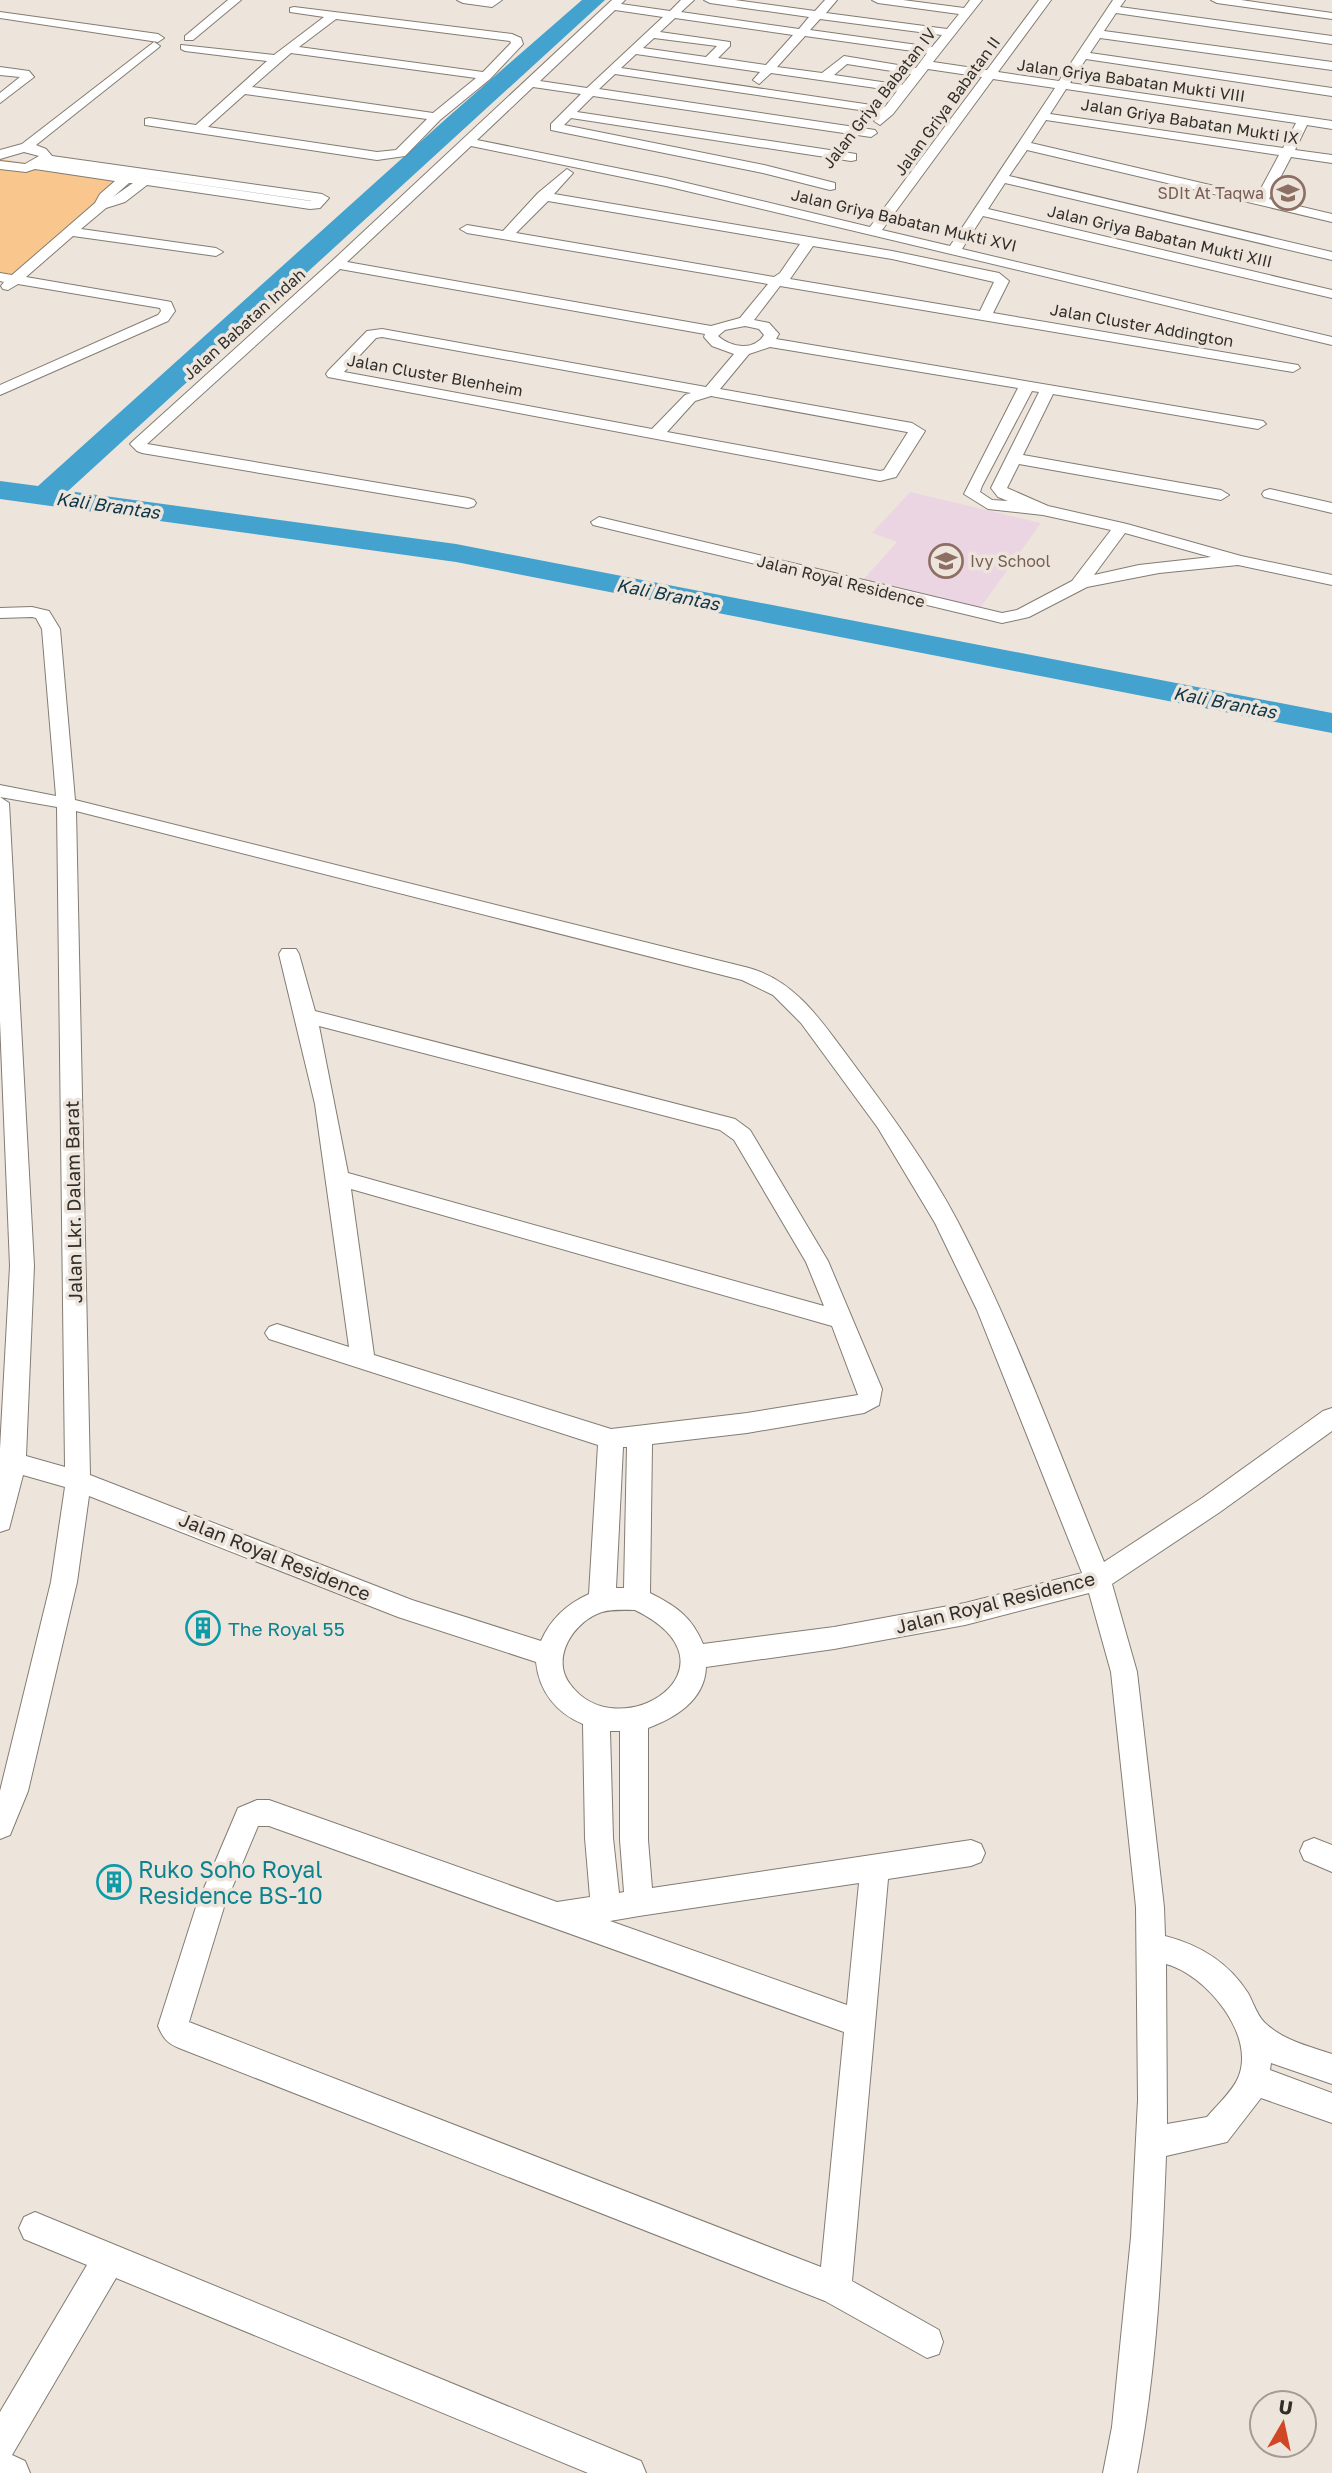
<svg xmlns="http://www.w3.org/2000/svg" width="1332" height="2473" font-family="'Golos Text',sans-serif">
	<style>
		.education { fill: #ebd5e3 }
		.green { fill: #f9c78e }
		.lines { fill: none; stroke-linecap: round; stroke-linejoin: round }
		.river { fill: #44a2ce; fill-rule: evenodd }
		.street-casing { stroke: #837c73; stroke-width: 2 }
		.street { fill: #fff; fill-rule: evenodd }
		.labels { text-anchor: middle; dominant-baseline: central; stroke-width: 7; stroke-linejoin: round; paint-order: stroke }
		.far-street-label { font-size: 16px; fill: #312e2a; stroke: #ede5db }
		.far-education-label { font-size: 16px; fill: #785e54; stroke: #ede5db; text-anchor: end }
		.far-water-label { font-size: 18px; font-style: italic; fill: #0d3649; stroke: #ede5db }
		.street-label { font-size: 19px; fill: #312e2a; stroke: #ede5db }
		.culture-label { font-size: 19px; fill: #0d838f; stroke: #ede5db; text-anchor: start }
		.near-culture-label { font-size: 23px; fill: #0d838f; stroke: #ede5db; text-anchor: start }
	</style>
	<rect width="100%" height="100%" fill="#ede5db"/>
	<path class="education" d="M910 492 1041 523 978 611 862 581 897 542 872 533Z"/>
	<path class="green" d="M0 159 126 178 15 280 0 277Z"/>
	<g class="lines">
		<path class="river" d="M582 0H605L68 491 456 544 1332 713V733L456 562 0 499V481L38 486 448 117Z"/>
		<g class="street-casing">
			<g id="street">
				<path d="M228 0H241L193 40H185V36Z"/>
				<path d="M457 0H502L492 7 463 3Z"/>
				<path d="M612 0H625L621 4 670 11 681 0H694L681 12 799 29 809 17 710 3 704 0H735L815 11 825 0H837L826 13 947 29 959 14 878 3 872 0H903L964 8 970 0H982L933 62 987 70 1039 0H1051L998 72 1059 81 1113 0H1125L1120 7 1332 36V44L1116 13 1104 31 1332 62V70L1100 38 1090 53 1332 88V96L1086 59 1070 83 1332 121V129L1307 125 1295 150 1332 155V163L1291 157 1269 199 1332 214V222L1027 150 1009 176 1332 252V260L1005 183 988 209 1332 290V298L983 216 962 249 1332 337V345L666 186 471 146 347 262 711 326 740 318 768 284 467 233 460 229 467 225 503 231 538 193 567 169 573 173 554 194 892 251 999 273 1009 281 993 313 1298 365 1300 368 1293 372 780 286 754 320 769 323 779 334 776 339 1263 421 1266 424 1258 429 1053 394 1023 455 1221 490 1229 495 1221 500 1019 464 1007 488 1048 506 1127 524 1241 556 1332 575V585L1238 565 1159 573 1087 587 1029 617 1002 623 593 525 591 522 599 517 1002 613 1017 610 1072 581 1111 530 1043 515 988 509 964 494 1018 388 770 347 749 354 720 389 912 423 925 431 896 477 880 481 328 377 326 374 328 371 367 331 382 329 706 387 734 354 712 346 704 337 705 334 340 269 147 444 468 498 474 500 476 503 474 506 468 508 142 453 137 451 130 444 133 441 332 261ZM615 10 663 17 587 88 540 81ZM675 18 793 35 766 65 718 58 730 46V42L660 32ZM820 19 942 35 932 47 810 30ZM805 36 927 53 916 68 844 56 822 73 777 67ZM654 38 717 46 706 57 643 48ZM636 54 760 72 753 80 759 84 771 73 897 91 885 107 621 68ZM847 64 911 74 902 85 834 75ZM928 69 982 77 870 227 666 178 477 140 533 87 581 94 551 124V130L763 173 830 190 835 189V183L764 165 564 125 571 118 851 161 856 160V154L577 112 593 96 871 137 877 133 875 130 599 89 615 74 880 113 874 121 880 125 893 114ZM993 79 1055 88 950 246 882 230ZM1066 89 1296 123 1283 148 1050 114ZM1046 120 1279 155 1257 196 1031 143ZM548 201 800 244 780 273 774 277 516 233ZM813 246 892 259 994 282 980 311 790 279ZM745 326 759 329 764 335C754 351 732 348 718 336L725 330ZM382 337 691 393 685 395 652 429 344 372 376 338ZM1032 391 1039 392 991 488 998 497 1008 501 992 500 980 492 982 486ZM711 396 907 432H908L884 470 880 471 667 432 695 401ZM1125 533 1211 557 1139 565 1094 575Z"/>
				<path d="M1211 0H1241L1332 13V19L1217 3Z"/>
				<path d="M294 7 512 34 521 38 523 44 490 79 440 120 405 156 377 160 145 125V119L149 118 196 125 267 61 185 51 181 49V45L274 55 324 17 290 12V8ZM336 19 510 41 511 43 483 72 299 47ZM291 53 476 78 433 113 252 87ZM245 94 427 119 396 150 377 152 208 127Z"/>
				<path d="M0 12 158 34 164 38 158 42 0 18Z"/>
				<path d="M154 42 160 46 158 48 36 145 46 149 52 156 322 194 329 198 320 208 310 209 147 185 125 202 106 208 81 229 216 248 223 252 216 256 73 236 26 277 166 301 171 302 175 311 168 321 0 395V385L158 315 161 311 160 308 18 284 8 290 3 289 1 286 4 282 0 281V273L12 275 95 203 100 194 115 181 35 169 26 172 0 169V161L25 164 39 156 24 152 0 159V150L22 144ZM127 174 312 201H310ZM129 183H133L113 197Z"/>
				<path d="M0 67 29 71 34 77 0 103V93L20 77 0 75Z"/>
				<path d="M1270 489 1332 503V513L1264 497 1262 494 1264 491Z"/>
				<path d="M32 607 49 611 60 629 75 800 749 968C797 981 824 1025 852 1062 890 1113 928 1165 958 1222 1015 1331 1057 1448 1104 1562L1202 1498 1323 1411 1332 1408V1431L1220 1512 1112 1584 1137 1672 1164 1907 1165 1936C1200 1945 1228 1962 1248 1993 1253 2002 1257 2015 1264 2022 1282 2040 1308 2046 1332 2054V2084L1271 2063 1270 2070 1332 2093V2123L1261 2098 1227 2142 1166 2156C1162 2261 1157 2369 1137 2473H1103L1112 2427 1131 2237 1138 2100 1136 1907 1111 1672 1089 1593 965 1625 834 1649 706 1667C705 1700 675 1718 648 1728V1840L652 1888 971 1840 981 1844 985 1853 981 1862 971 1866 888 1879 852 2281 939 2330 943 2342 939 2354 927 2358 825 2301 179 2048C167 2043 163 2038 158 2026L196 1907 238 1808 257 1800H269L557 1902 590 1897 585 1838 583 1724C556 1713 539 1691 536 1662L398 1617 89 1496 77 1582 28 1791 10 1835 0 1839V1791L51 1582 65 1487 23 1475 9 1529 0 1532V1449L10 1266 0 1021V797L9 803 34 1266 26 1456 65 1467 57 807 0 797V785L56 796 42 629 36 618 32 617 0 618V608ZM76 811 742 980 773 995 801 1023 878 1128 935 1223 977 1310 1082 1573 965 1603 834 1627 703 1644C692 1617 676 1606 650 1593L652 1444 747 1433 864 1413 879 1405 882 1389 828 1261 750 1130 735 1119 315 1011 299 954 296 949H282L279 954 315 1104 349 1347 277 1324 269 1327 265 1333 269 1339 598 1445 589 1594C567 1604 551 1618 541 1641L412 1600 90 1475ZM319 1026 720 1130 734 1140 806 1262 824 1306 348 1173ZM351 1189 832 1326 858 1395 747 1413 611 1429 374 1355ZM623 1447H627L624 1588H616ZM635 1610C749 1666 619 1751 570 1684 550 1658 574 1621 602 1612 612 1609 624 1610 635 1610ZM610 1731H620V1840L624 1892 619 1893 613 1838ZM258 1826H269L844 2032 821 2267 189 2022 224 1907ZM859 1883 847 2005 610 1921 639 1916ZM1166 1964C1205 1974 1257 2035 1238 2078 1232 2092 1217 2105 1207 2117L1167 2124Z"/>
				<path d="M1314 1838 1332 1845V1872L1304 1860 1300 1851 1304 1842Z"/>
				<path d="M35 2212 641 2461 646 2473H588L116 2278 12 2455 25 2461 30 2473H0V2412L87 2265 24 2239 19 2228 24 2217Z"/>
			</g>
		</g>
		<use href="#street" class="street"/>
	</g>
	<defs>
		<g id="school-ring" transform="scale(1.75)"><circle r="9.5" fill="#ede5db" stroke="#8d6e63" stroke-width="1.5"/><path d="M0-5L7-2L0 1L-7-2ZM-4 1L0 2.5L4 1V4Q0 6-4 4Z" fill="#8d6e63"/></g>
		<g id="building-ring" transform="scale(1.75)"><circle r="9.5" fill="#ede5db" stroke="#0f9aa8" stroke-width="1.5"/><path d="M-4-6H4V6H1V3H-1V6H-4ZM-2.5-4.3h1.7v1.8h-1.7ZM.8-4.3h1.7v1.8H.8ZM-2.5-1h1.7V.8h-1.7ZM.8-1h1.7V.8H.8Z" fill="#0f9aa8"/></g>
	</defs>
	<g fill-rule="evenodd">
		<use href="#school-ring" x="1288" y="193"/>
		<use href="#school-ring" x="946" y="561"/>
		<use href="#building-ring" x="203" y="1628"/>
		<use href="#building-ring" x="114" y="1882"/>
	</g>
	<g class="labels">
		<g class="far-street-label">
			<text transform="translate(1131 80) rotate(8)">Jalan Griya Babatan Mukti VIII</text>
			<text transform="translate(879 98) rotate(-52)">Jalan Griya Babatan IV</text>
			<text transform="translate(947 106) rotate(-54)">Jalan Griya Babatan II</text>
			<text transform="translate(1190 121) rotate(9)">Jalan Griya Babatan Mukti IX</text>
			<text transform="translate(904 220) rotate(13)">Jalan Griya Babatan Mukti XVI</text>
			<text transform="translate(1160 236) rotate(13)">Jalan Griya Babatan Mukti XIII</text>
			<text transform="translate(244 324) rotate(-42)">Jalan Babatan Indah</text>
			<text transform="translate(1142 325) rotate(10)">Jalan Cluster Addington</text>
			<text transform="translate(435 375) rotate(10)">Jalan Cluster Blenheim</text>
			<text transform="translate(841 581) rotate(14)">Jalan Royal Residence</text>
		</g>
		<g class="far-education-label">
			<text x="1264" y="193">SDIt At Taqwa</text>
			<text x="970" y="561" text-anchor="start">Ivy School</text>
		</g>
		<g class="far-water-label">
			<text transform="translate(108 505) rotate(8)">Kali Brantas</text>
			<text transform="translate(668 594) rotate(11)">Kali Brantas</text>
			<text transform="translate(1225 702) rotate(11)">Kali Brantas</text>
		</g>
		<g class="street-label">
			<text transform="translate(73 1202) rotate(-91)">Jalan Lkr. Dalam Barat</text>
			<text transform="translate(275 1556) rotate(22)">Jalan Royal Residence</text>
			<text transform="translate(995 1602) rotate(-14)">Jalan Royal Residence</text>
		</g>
		<g class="culture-label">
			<text x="228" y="1628">The Royal 55</text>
		</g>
		<g class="near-culture-label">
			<text x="138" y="1869">Ruko Soho Royal<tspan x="138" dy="26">Residence BS-10</tspan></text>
		</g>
	</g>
	<g transform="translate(1283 2424) rotate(9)"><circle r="33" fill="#ede5db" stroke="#a29c94" stroke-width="2"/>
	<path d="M0-5L12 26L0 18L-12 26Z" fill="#d14726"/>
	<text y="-10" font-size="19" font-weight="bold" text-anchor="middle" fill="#312e2a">U</text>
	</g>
</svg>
